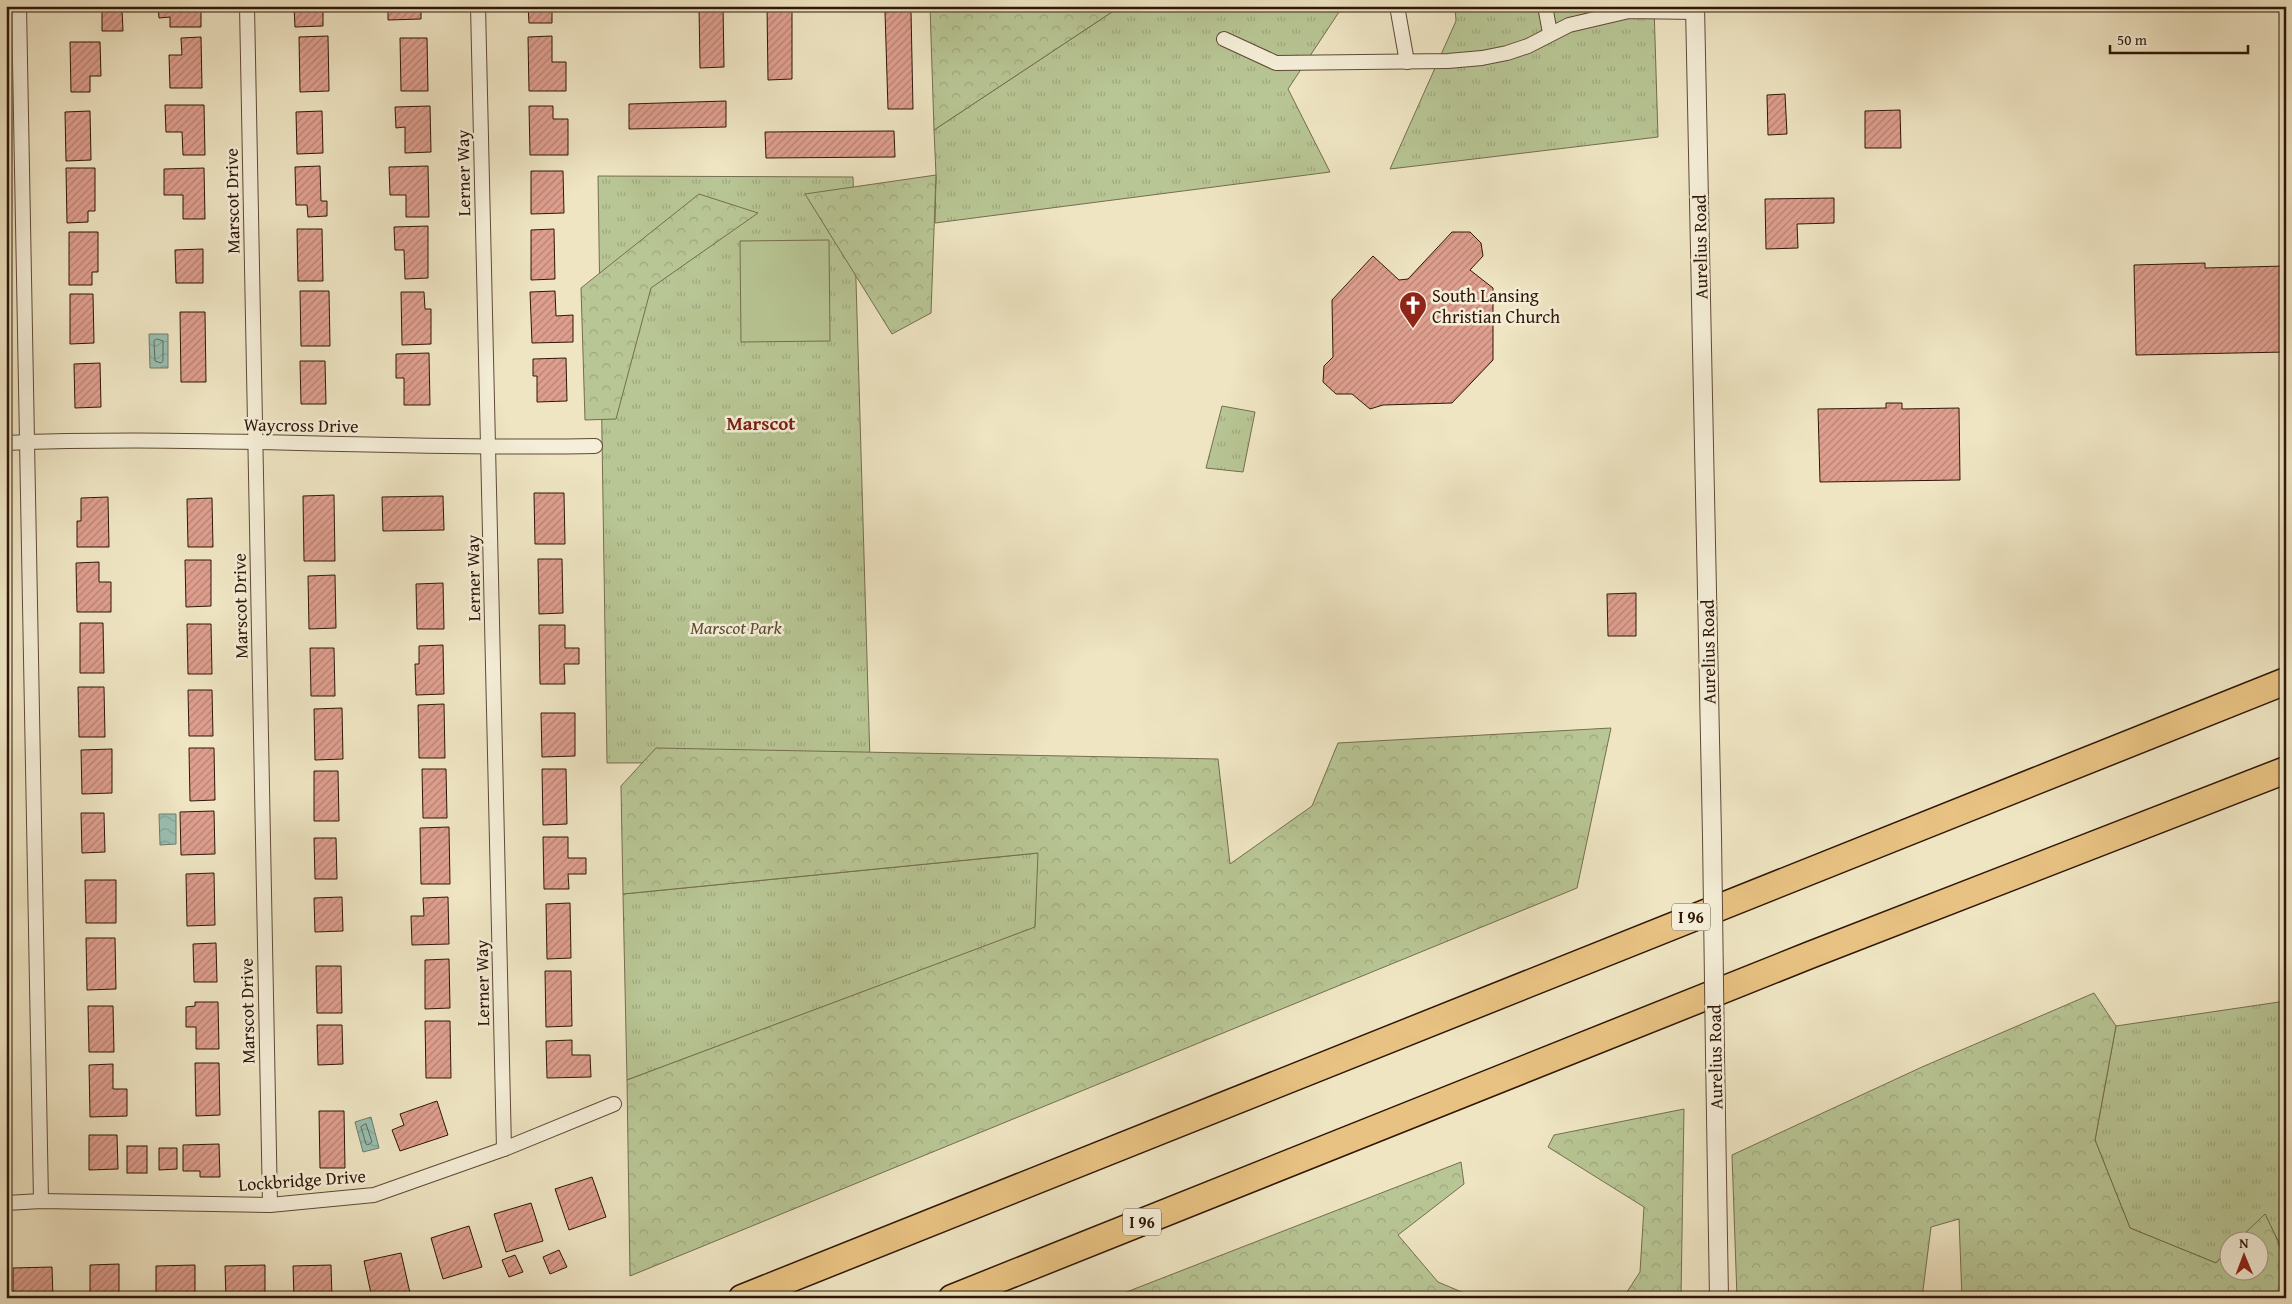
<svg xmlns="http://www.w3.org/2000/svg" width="2292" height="1304" font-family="'Gentium Book Plus',serif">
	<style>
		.grass { fill: url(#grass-tufts); stroke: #746e4e }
		.forest { fill: url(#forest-crowns); stroke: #746e4e }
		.pitch { fill: #b8c594; stroke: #746e4e }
		.water { fill: url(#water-waves); stroke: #6f7c6d }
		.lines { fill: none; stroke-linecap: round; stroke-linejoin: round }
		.shore { stroke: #646b5c; stroke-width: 1 }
		.building { fill: url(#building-hatch); stroke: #2f1707 }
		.minor-casing { stroke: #5f4a36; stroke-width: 16 }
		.tertiary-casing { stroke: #5f4a36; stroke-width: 20 }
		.motorway-casing { stroke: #2f1707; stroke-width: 29 }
		.minor { stroke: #f5eed8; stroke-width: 14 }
		.tertiary { stroke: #f5eed8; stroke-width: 18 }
		.motorway { stroke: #e8c282; stroke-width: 26 }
		.tertiary-bridge-casing { stroke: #5f4a36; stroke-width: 20; stroke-linecap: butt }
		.tertiary-bridge { stroke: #f5eed8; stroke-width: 18 }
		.labels { text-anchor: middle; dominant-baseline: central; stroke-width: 5; stroke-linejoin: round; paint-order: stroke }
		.shield { fill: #f5eed8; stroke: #6a5846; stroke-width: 1 }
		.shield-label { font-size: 16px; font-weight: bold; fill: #2f1707 }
		.street-label { font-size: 18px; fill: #2f1707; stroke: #f5eed8 }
		.poi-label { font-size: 18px; fill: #2f1707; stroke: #f5eed8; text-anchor: start }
		.park-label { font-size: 18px; font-style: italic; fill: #584b31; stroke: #f5eed8 }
		.neighbourhood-label { font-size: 19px; font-weight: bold; fill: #7a1f14; stroke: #f5eed8 }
	</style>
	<defs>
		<pattern id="grass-tufts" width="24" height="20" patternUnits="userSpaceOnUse" patternTransform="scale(1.25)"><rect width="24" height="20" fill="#b8c594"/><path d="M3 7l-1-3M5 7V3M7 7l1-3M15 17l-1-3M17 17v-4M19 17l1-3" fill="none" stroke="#9ea87e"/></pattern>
		<pattern id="forest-crowns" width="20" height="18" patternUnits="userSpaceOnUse" patternTransform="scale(1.25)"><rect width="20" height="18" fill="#b8c594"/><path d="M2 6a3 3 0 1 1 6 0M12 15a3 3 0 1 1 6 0" fill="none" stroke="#9ea87e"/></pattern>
		<pattern id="water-waves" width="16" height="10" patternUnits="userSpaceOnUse" patternTransform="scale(1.25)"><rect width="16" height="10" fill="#9abfb1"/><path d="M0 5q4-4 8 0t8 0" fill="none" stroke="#85a397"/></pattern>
		<pattern id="building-hatch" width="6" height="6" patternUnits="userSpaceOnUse" patternTransform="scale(1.25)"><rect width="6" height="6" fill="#df9f8f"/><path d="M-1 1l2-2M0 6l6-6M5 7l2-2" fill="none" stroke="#b58173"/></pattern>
	</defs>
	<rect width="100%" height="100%" fill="#efe5c3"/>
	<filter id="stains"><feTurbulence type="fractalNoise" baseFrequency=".004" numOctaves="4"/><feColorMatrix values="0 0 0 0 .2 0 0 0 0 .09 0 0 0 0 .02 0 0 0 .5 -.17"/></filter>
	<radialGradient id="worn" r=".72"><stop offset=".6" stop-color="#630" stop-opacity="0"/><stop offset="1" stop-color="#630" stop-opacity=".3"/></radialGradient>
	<g class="grass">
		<path d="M1121 6H1343L1288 89 1330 172 935 223 936 175 934 130Z"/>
		<path d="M1455 6H1654L1658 137 1390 169 1456 21Z"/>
		<path d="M598 176 853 177 870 762 607 763Z"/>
		<path d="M1222 406 1255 412 1243 472 1206 468Z"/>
		<path d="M1039 853 1035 928 627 1080 623 894Z"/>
		<path d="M2286 1001V1256L2265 1215 2237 1241 2230 1242 2229 1249 2216 1263 2130 1228 2095 1140 2116 1026Z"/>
	</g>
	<g class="forest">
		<path d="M930 6H1121L934 130Z"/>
		<path d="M936 175 931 313 892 334 805 194Z"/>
		<path d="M699 194 758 213 651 288 616 419 585 420 581 288Z"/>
		<path d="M1611 728 1577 888 630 1276 627 1080 1035 927 1038 853 623 894 621 786 656 748 1218 759 1230 864 1312 806 1338 743Z"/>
		<path d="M2094 993 2116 1026 2095 1140 2130 1228 2216 1263 2229 1249 2230 1272H2260V1242L2237 1241 2265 1214C2280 1245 2292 1265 2277 1298H1962L1959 1219 1931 1227 1922 1298H1737L1732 1155 1922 1067Z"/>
		<path d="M1684 1109 1681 1298H1623L1640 1272 1644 1207 1548 1147 1554 1135Z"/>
		<path d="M1461 1162 1464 1184 1398 1235 1438 1282 1476 1298H1111Z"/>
	</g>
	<path class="pitch" d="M829 240 830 341 741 342 740 241Z"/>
	<g class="water">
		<path d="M149 334H168V368H150Z"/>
		<path d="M159 814H176V844L160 845Z"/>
		<path d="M371 1117 379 1148 363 1152 355 1122Z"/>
	</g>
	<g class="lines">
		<g class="shore">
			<path d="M157 339 163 341V361L161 363 155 361 154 341Z"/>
			<path d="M366 1124 372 1142 368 1145 366 1144 361 1127Z"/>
		</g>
	</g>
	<g class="building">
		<rect x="66" y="6" width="28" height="5"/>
		<path d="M158 6H201V27H170V17L159 18Z"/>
		<path d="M294 6H323V26L295 27Z"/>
		<path d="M388 6H421V19L388 20Z"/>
		<path d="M528 6H558V11H552V23H529Z"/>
		<path d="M699 6H723L724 67 700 68Z"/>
		<path d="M767 6H792V79L768 80Z"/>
		<path d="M122 9 123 31H102V10Z"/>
		<path d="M911 11 913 109H888L885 12Z"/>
		<path d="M328 36 329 91 300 92 299 37Z"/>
		<path d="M552 36V62H566V91H529L528 37Z"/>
		<path d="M201 37 202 88H170L169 55H182L181 38Z"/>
		<path d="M400 38H427L428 91H401Z"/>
		<path d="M70 42H100L101 76H90V92H71Z"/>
		<path d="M1785 94 1787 134 1768 135 1767 95Z"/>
		<path d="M726 101V127L629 129V104Z"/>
		<path d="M165 105H204L205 155H183L182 132H166Z"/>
		<path d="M430 106 431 152 405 153V127L396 128 395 107Z"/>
		<path d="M529 106H553V119H568V155H530Z"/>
		<path d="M1900 110 1901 148H1865V111Z"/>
		<path d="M90 111 91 160 66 161 65 112Z"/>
		<path d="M322 111 323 153 297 154 296 112Z"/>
		<path d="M894 131 895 157 766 158 765 132Z"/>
		<path d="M320 166 321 201H327V216L308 217 307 205H296L295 167Z"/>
		<path d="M428 166 429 217H406V195H390L389 167Z"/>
		<path d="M66 168H95V211H88V222L67 223Z"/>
		<path d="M204 168 205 219H183V195H164V169Z"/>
		<path d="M531 171H563L564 213 531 214Z"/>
		<path d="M1834 198V223L1797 224 1798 248 1766 249 1765 199Z"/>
		<path d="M428 226V278L405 279 404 250H395L394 227Z"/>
		<path d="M297 229H322L323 281H298Z"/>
		<path d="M554 229 555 279 531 280V230Z"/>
		<path d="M69 232H98V272H92V285H69Z"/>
		<path d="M1452 232H1470L1481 243 1483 256 1470 270 1493 288V360L1452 403 1383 405 1370 409 1352 394H1336L1323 382 1324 366 1333 357 1332 300 1373 256 1399 280 1408 279Z"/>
		<path d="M203 249V283H176L175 250Z"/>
		<path d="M2205 263V268L2286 266V352L2136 355 2134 265Z"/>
		<path d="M300 291H329L330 346H301Z"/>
		<path d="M555 291 556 316 573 315V342L532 343 530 292Z"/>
		<path d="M401 292H424L425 309H431V344L402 345Z"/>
		<path d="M70 294H93L94 343 70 344Z"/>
		<path d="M180 312H205L206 382H181Z"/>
		<path d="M429 353 430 405H404V378H396V354Z"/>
		<path d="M566 358 567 401 537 402V376H533V359Z"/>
		<path d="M300 361H325L326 404H301Z"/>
		<path d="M100 363 101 407 75 408 74 364Z"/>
		<path d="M1886 403H1902V409L1959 408 1960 480 1820 482 1818 409 1886 408Z"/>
		<path d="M534 493H564L565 544H535Z"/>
		<path d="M334 495 335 561H304L303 496Z"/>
		<path d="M443 496 444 530 383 531 382 497Z"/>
		<path d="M108 497 109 547H77V521H81V498Z"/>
		<path d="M212 498 213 547H188L187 499Z"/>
		<path d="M538 559H562L563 613 539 614Z"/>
		<path d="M185 560H211V606L186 607Z"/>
		<path d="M99 562V582H111V612H77L76 563Z"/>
		<path d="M335 575 336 628 309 629 308 576Z"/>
		<path d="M443 583 444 629H417L416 584Z"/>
		<path d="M1636 593V636H1608L1607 594Z"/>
		<path d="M80 623H103L104 673H80Z"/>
		<path d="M187 624H211L212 674H188Z"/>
		<path d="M539 625H565V648H579V664H564L565 684H540Z"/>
		<path d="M443 645 444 694 416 695 415 664H419V646Z"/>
		<path d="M310 648H334L335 696H311Z"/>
		<path d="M78 687H104L105 737H79Z"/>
		<path d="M188 690H212L213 736H189Z"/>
		<path d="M444 704 445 758H419L418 705Z"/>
		<path d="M342 708 343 759 315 760 314 709Z"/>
		<path d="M541 713H575V756L542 757Z"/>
		<path d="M189 748H214L215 800 190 801Z"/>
		<path d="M112 749V793L82 794 81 750Z"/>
		<path d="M422 769H446L447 818H423Z"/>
		<path d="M542 769H566L567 824 543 825Z"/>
		<path d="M314 771H338L339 821H314Z"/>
		<path d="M214 811 215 854 181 855 180 812Z"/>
		<path d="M81 813H104L105 852 82 853Z"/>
		<path d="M449 827 450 884H421L420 828Z"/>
		<path d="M543 837H568V858H586V874H568L569 889H544Z"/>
		<path d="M314 838H336L337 879H315Z"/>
		<path d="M214 873 215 925 187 926 186 874Z"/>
		<path d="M85 880H116V923H86Z"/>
		<path d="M342 897 343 931 315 932 314 898Z"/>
		<path d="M448 897 449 944 412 945 411 916H424L423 898Z"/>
		<path d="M570 903 571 958 547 959 546 904Z"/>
		<path d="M86 938H115L116 989 87 990Z"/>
		<path d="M216 943 217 982H194L193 944Z"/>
		<path d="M449 959 450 1008 425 1009V960Z"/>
		<path d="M316 966H341L342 1013H317Z"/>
		<path d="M545 971H571L572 1026 546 1027Z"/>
		<path d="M195 1002H218L219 1049H196V1027H186V1007L195 1006Z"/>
		<path d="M88 1006H113L114 1052H89Z"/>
		<path d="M425 1021H450L451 1078H426Z"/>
		<path d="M317 1025H342L343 1064 318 1065Z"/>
		<path d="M572 1040V1055H590L591 1077 547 1078 546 1041Z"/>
		<path d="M195 1063H219L220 1115 196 1116Z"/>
		<path d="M113 1064V1089H127V1116L90 1117 89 1065Z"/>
		<path d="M437 1101 448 1135 400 1151 392 1130 404 1125 400 1114Z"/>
		<path d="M319 1111H344L345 1168H320Z"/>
		<path d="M89 1135H117L118 1169 89 1170Z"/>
		<path d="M219 1144 220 1177H200V1171H183V1145Z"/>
		<rect x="127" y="1146" width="20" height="27"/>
		<path d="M159 1148H177V1169L159 1170Z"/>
		<path d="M592 1177 606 1217 569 1230 555 1189Z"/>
		<path d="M531 1203 543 1241 506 1252 494 1214Z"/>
		<path d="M469 1226 482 1267 443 1279 431 1238Z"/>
		<path d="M559 1250 567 1267 550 1274 543 1257Z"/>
		<path d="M401 1253 410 1293 387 1298H372L364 1261Z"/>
		<path d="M515 1255 523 1272 509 1277 502 1260Z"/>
		<path d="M119 1264V1297H90V1265Z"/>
		<path d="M195 1265V1298H156V1266Z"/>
		<path d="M265 1265V1298H226L225 1266Z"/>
		<path d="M331 1265 332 1298H294L293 1266Z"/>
		<path d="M52 1267 53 1298H13V1268Z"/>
	</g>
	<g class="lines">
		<g class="minor-casing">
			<g id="minor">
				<path d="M19 6 41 1201"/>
				<path d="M247 6 270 1205"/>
				<path d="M478 6 504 1149"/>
				<path d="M1397 6 1407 62"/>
				<path d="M1545 6 1550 33"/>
				<path d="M1224 39 1276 63 1448 61 1482 58 1507 53 1528 46 1569 25 1629 11 1695 12"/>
				<path d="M6 443C202 435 399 450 595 446"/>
				<path d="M6 1203 41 1201 270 1205 374 1195 504 1149 614 1104"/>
			</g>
		</g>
		<g class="tertiary-casing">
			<g id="tertiary">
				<path d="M1695 6 1712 836"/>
				<path d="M1715 1055 1719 1298"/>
			</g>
		</g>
		<g class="motorway-casing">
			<g id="motorway">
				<path d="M742 1298 2286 681"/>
				<path d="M952 1298 1810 955 2286 770"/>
			</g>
		</g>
		<use href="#minor" class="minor"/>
		<use href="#tertiary" class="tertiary"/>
		<use href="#motorway" class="motorway"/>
		<g class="tertiary-bridge-casing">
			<path id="tertiary-bridge" d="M1712 836 1715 1055"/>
		</g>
		<use href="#tertiary-bridge" class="tertiary-bridge"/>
	</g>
	<defs>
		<g id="church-pin" transform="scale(1.4375)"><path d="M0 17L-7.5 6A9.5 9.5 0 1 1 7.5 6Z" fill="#8f2418" stroke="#f5eed8"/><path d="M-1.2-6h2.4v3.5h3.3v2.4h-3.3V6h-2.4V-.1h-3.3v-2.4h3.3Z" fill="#fff"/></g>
	</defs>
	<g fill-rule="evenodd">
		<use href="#church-pin" x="1413" y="305"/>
	</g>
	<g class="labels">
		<g class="shield">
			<rect x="1672" y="903.5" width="38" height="27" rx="4"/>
			<rect x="1123" y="1208.5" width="38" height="27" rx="4"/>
		</g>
		<g class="shield-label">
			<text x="1691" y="917">I 96</text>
			<text x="1142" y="1222">I 96</text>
		</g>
		<g class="street-label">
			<text transform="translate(463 173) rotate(-91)">Lerner Way</text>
			<text transform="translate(232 201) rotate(-91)">Marscot Drive</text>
			<text transform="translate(1700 247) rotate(-91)">Aurelius Road</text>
			<text transform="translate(301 425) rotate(1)">Waycross Drive</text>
			<text transform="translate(473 578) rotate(-91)">Lerner Way</text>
			<text transform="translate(240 606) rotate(-91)">Marscot Drive</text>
			<text transform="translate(1708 652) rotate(-91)">Aurelius Road</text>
			<text transform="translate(482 983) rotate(-91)">Lerner Way</text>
			<text transform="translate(247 1011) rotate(-91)">Marscot Drive</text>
			<text transform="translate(1715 1057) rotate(-91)">Aurelius Road</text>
			<text transform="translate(302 1180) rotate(-4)">Lockbridge Drive</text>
		</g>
		<g class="poi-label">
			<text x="1432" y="295">South Lansing<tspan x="1432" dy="21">Christian Church</tspan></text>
		</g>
		<g class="park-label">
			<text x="736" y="627">Marscot Park</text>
		</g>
		<g class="neighbourhood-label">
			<text x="761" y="423">Marscot</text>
		</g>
	</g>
	<rect width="2292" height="1304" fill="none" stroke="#efe5c3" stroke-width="25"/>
	<rect x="8" y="8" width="2277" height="1289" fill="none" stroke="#2f1707" stroke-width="2.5"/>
	<rect x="12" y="12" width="2267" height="1279" fill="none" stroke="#2f1707"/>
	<g transform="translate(2244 1256) rotate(359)"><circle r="24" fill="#f5eed8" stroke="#a69884"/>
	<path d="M0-4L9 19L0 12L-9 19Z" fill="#8f2418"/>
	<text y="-8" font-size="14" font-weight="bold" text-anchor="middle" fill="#2f1707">N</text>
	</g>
	<path d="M2110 45v8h138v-8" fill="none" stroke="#2f1707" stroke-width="2.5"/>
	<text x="2117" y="45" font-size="15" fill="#2f1707" stroke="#f5eed8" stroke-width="4" paint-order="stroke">50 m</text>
	<rect width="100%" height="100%" filter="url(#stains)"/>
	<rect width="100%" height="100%" fill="url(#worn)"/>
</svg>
